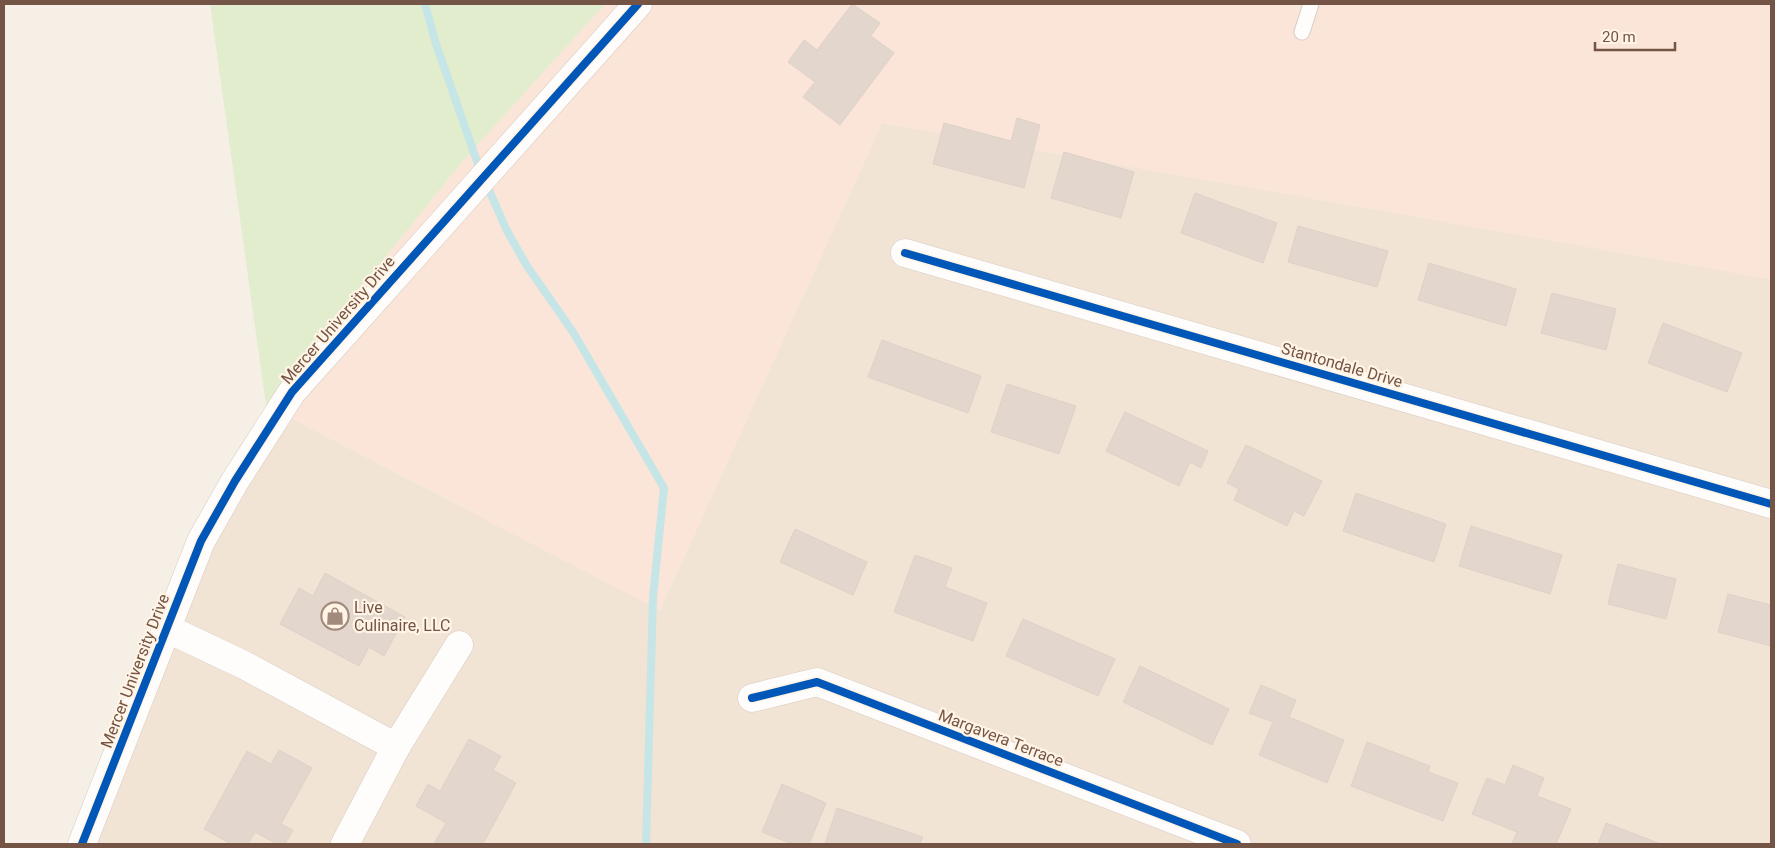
<svg xmlns="http://www.w3.org/2000/svg" width="1775" height="848" font-family="Roboto,sans-serif">
	<style>
		.residential { fill: #f2e4d4 }
		.commercial { fill: #fbe5d9 }
		.green { fill: #e2edce }
		.lines { fill: none; stroke-linecap: round; stroke-linejoin: round }
		.stream { stroke: #c6e5e6; stroke-width: 8 }
		.building { fill: #e2d6cd; stroke: #dfd1c7 }
		.lane-casing { stroke: #d7ccc3; stroke-width: 17 }
		.street-casing { stroke: #d7ccc3; stroke-width: 29 }
		.secondary-casing { stroke: #d6cbc2; stroke-width: 29 }
		.lane { stroke: #fefdfb; stroke-width: 15 }
		.street { stroke: #fefdfb; stroke-width: 28 }
		.secondary { stroke: #fefdfb; stroke-width: 28 }
		.cycleway-casing { stroke: #fff4e5; stroke-width: 11 }
		.cycleway { stroke: #0057b8; stroke-width: 8 }
		.labels { text-anchor: middle; dominant-baseline: central; stroke-width: 4.5; stroke-linejoin: round; paint-order: stroke }
		.street-label { font-size: 16px; fill: #745445; stroke: #fff4e5 }
		.poi-label { font-size: 16px; fill: #745445; stroke: #fff4e5; text-anchor: start }
	</style>
	<rect width="100%" height="100%" fill="#f6efe5"/>
	<path class="residential" d="M882 123 1771 279V844H89L183 605 266 405 660 610Z"/>
	<path class="commercial" d="M605 4H1771V279L882 123 660 610 266 405 462 162Z"/>
	<path class="green" d="M210 4H605L462 162 266 405Z"/>
	<g class="lines">
		<g class="stream">
			<path d="M425 4 436 44 481 173"/>
			<path d="M486 183 507 231 527 266 573 332 664 488 653 597 646 844"/>
		</g>
	</g>
	<g class="building">
		<path d="M852 4 880 23 871 36 894 53 840 125 803 97 815 82 788 62 804 40 817 50Z"/>
		<path d="M1017 118 1040 125 1024 188 933 164 944 123 1011 141Z"/>
		<path d="M1064 152 1134 172 1121 218 1051 198Z"/>
		<path d="M1195 193 1277 223 1263 263 1181 233Z"/>
		<path d="M1298 226 1388 251 1377 287 1288 262Z"/>
		<path d="M1429 263 1516 289 1506 326 1418 300Z"/>
		<path d="M1552 293 1616 309 1606 350 1541 333Z"/>
		<path d="M1663 323 1742 353 1727 392 1648 363Z"/>
		<path d="M882 340 981 376 968 413 868 377Z"/>
		<path d="M1007 384 1076 406 1059 454 991 432Z"/>
		<path d="M1125 412 1208 451 1201 468 1190 462 1179 486 1106 451Z"/>
		<path d="M1246 445 1322 481 1304 516 1294 511 1287 526 1234 500 1239 489 1227 483Z"/>
		<path d="M1356 493 1446 524 1434 562 1343 531Z"/>
		<path d="M1471 526 1562 555 1550 594 1459 566Z"/>
		<path d="M795 529 867 562 853 595 780 562Z"/>
		<path d="M915 555 952 568 945 587 987 603 973 641 894 612Z"/>
		<path d="M1618 564 1676 579 1666 619 1608 604Z"/>
		<path d="M325 573 405 617 384 656 369 647 359 666 280 624 299 588 313 596Z"/>
		<path d="M1728 594 1771 605V646L1718 632Z"/>
		<path d="M1023 619 1115 659 1098 696 1006 656Z"/>
		<path d="M1140 666 1229 709 1212 745 1123 702Z"/>
		<path d="M1261 685 1296 700 1289 717 1344 740 1327 783 1259 755 1273 722 1249 713Z"/>
		<path d="M469 739 501 756 493 770 516 783 483 844H439L435 842 446 823 416 806 428 784 440 791Z"/>
		<path d="M1367 742 1430 766 1428 772 1458 783 1443 821 1351 786Z"/>
		<path d="M279 750 312 768 281 824 293 830 285 844H277L255 832 248 844H231L204 829 247 751 271 764Z"/>
		<path d="M1513 765 1544 778 1537 796 1571 809 1556 844H1512L1517 832 1472 814 1487 778 1505 785Z"/>
		<path d="M782 784 826 803 809 844H792L762 832Z"/>
		<path d="M837 808 923 837 920 844H825Z"/>
		<path d="M1606 823 1661 844H1598Z"/>
	</g>
	<g class="lines">
		<g class="lane-casing">
			<path id="lane" d="M1302 32 1311 4"/>
		</g>
		<g class="street-casing">
			<g id="street">
				<path d="M905 253 1771 504"/>
				<path d="M166 628 244 665 396 747"/>
				<path d="M752 698 817 682 1237 844"/>
				<path d="M345 844 396 747 459 645"/>
			</g>
		</g>
		<g class="secondary-casing">
			<path id="secondary" d="M82 844 201 541 235 481 292 392 638 4"/>
		</g>
		<use href="#lane" class="lane"/>
		<use href="#street" class="street"/>
		<use href="#secondary" class="secondary"/>
		<g class="cycleway-casing">
			<g id="cycleway">
				<path d="M905 253 1771 504"/>
				<path d="M752 698 817 682 1237 844"/>
				<path d="M82 844 201 541 235 481 292 392 638 4"/>
			</g>
		</g>
		<use href="#cycleway" class="cycleway"/>
	</g>
	<defs>
		<g id="shop-ring" transform="scale(1.4375)"><circle r="9.5" fill="#fff4e5" stroke="#a28a7d" stroke-width="1.5"/><path d="M-5-2.5h2.3a2.7 3.5 0 0 1 5.4 0H5L5.5 6h-11ZM-1.5-2.5h3a1.5 2.3 0 0 0-3 0Z" fill="#a28a7d"/></g>
	</defs>
	<g fill-rule="evenodd">
		<use href="#shop-ring" x="335" y="616"/>
	</g>
	<g class="labels">
		<g class="street-label">
			<text transform="translate(338 320) rotate(-49)">Mercer University Drive</text>
			<text transform="translate(1342 365) rotate(16)">Stantondale Drive</text>
			<text transform="translate(135 671) rotate(-69)">Mercer University Drive</text>
			<text transform="translate(1001 738) rotate(21)">Margavera Terrace</text>
		</g>
		<g class="poi-label">
			<text x="354" y="607">Live<tspan x="354" dy="18">Culinaire, LLC</tspan></text>
		</g>
	</g>
	<rect width="1775" height="848" fill="none" stroke="#745445" stroke-width="10"/>
	<path d="M1595 42v8h80v-8" fill="none" stroke="#745445" stroke-width="2.5"/>
	<text x="1602" y="42" font-size="15" fill="#745445" stroke="#fff4e5" stroke-width="4" paint-order="stroke">20 m</text>
</svg>
